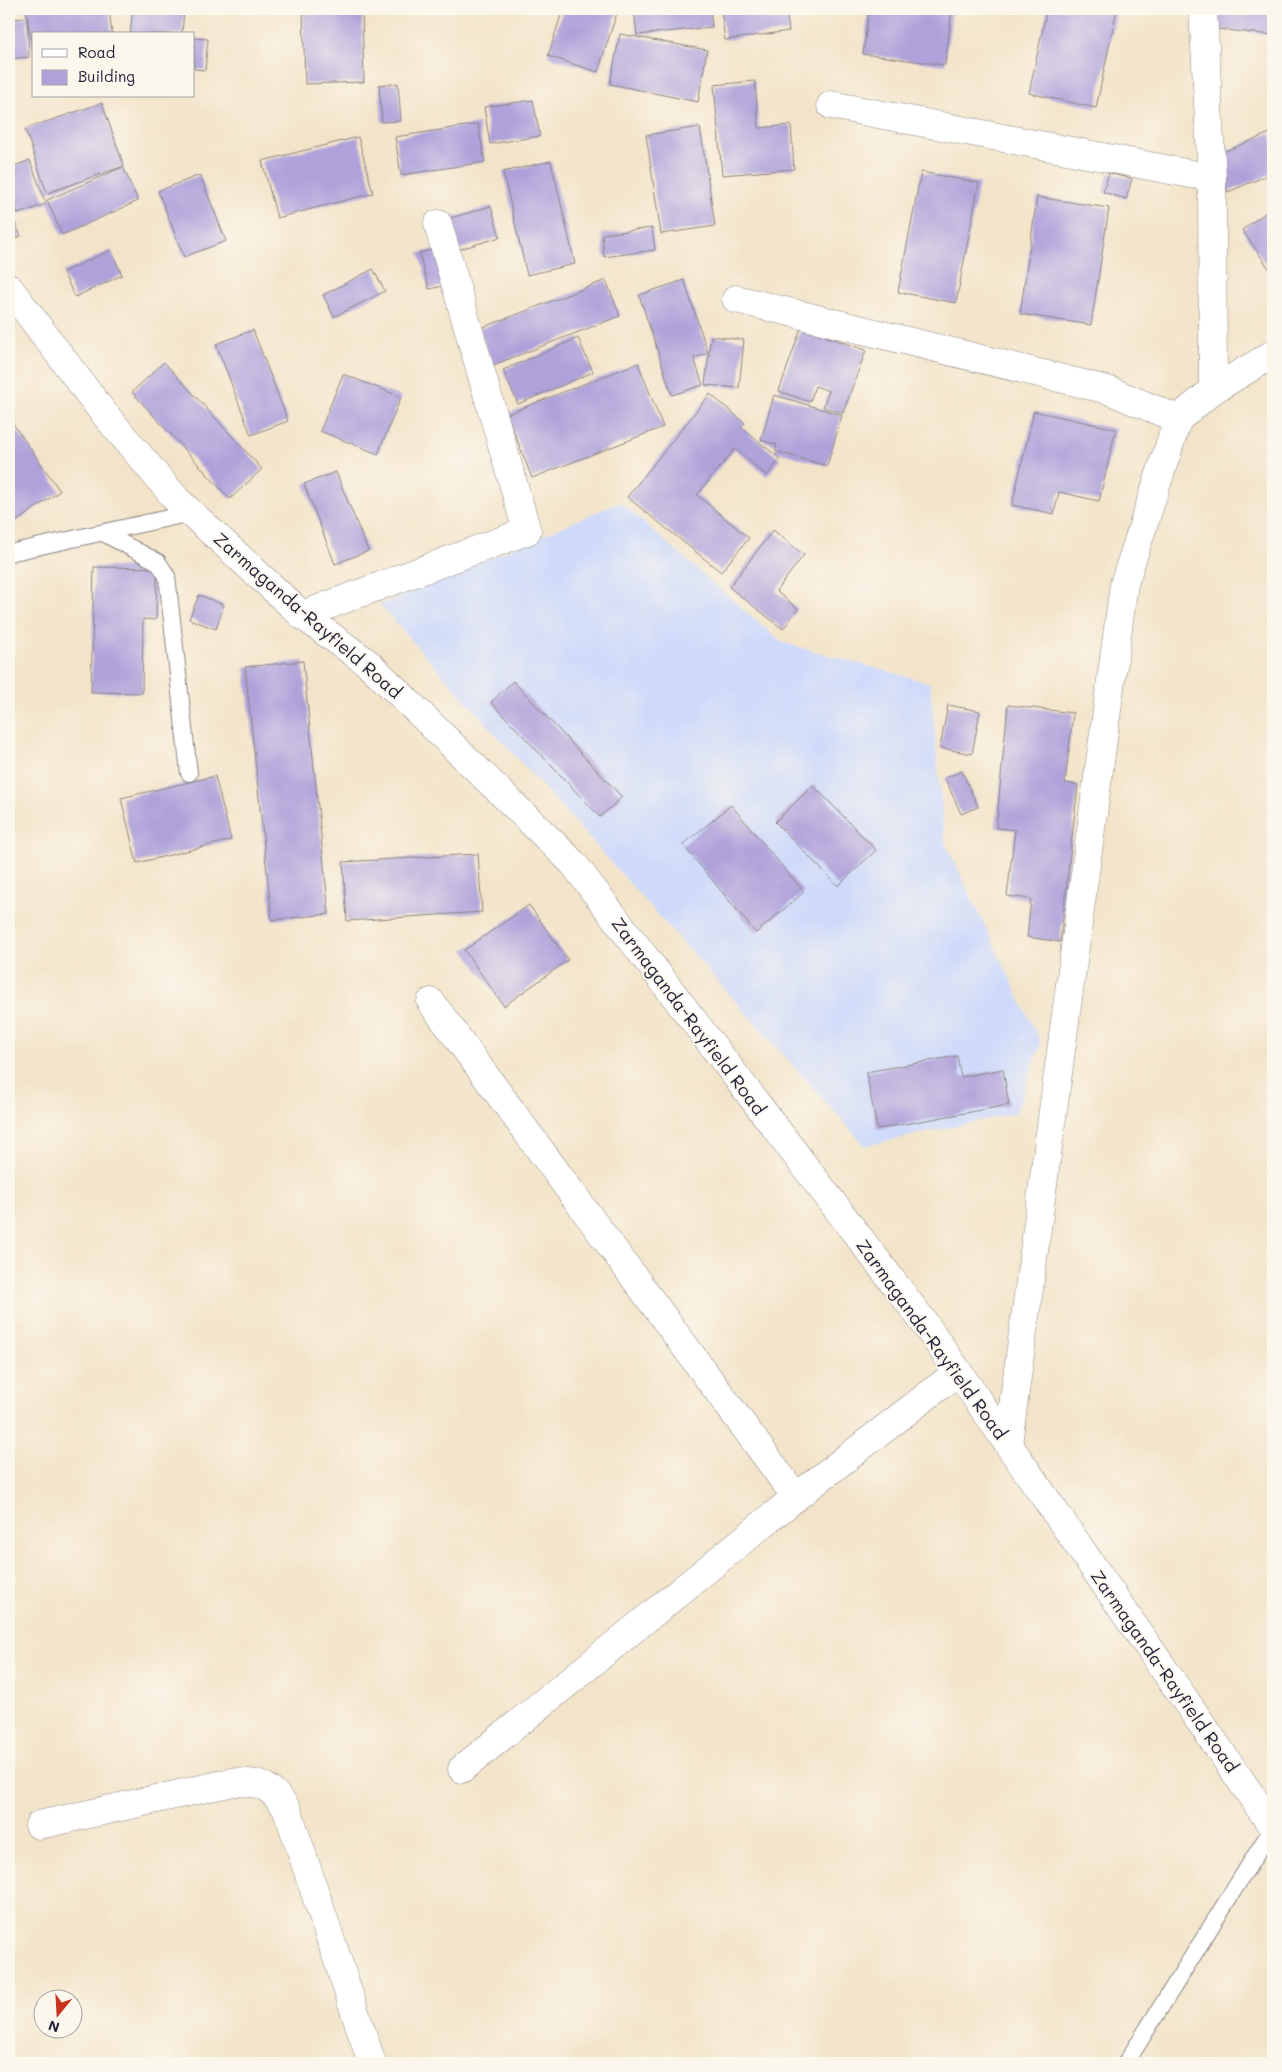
<svg xmlns="http://www.w3.org/2000/svg" width="1282" height="2072" font-family="Mali,sans-serif">
	<style>
		.built { fill: #cfdafa }
		.building { fill: #afa2da }
		.lines { fill: none; stroke-linecap: round; stroke-linejoin: round }
		.service-casing { stroke: #8a8382; stroke-width: 18 }
		.minor-casing { stroke: #8a8382; stroke-width: 29 }
		.tertiary-casing { stroke: #8a8382; stroke-width: 29 }
		.service { stroke: #fff; stroke-width: 16 }
		.minor { stroke: #fff; stroke-width: 28 }
		.tertiary { stroke: #fff; stroke-width: 28 }
		.labels { text-anchor: middle; dominant-baseline: central; stroke-width: 4; stroke-linejoin: round; paint-order: stroke }
		.street-label { font-size: 18px; fill: #22223b; stroke: #fbf7ec }
	</style>
	<rect width="100%" height="100%" fill="#fbf7ec"/>
	<filter id="ink" filterUnits="userSpaceOnUse"><feTurbulence type="fractalNoise" baseFrequency=".02" numOctaves="2"/><feDisplacementMap in="SourceGraphic" scale="10" xChannelSelector="R" yChannelSelector="G"/><feConvolveMatrix kernelMatrix="1 2 1 2 8 2 1 2 1" color-interpolation-filters="sRGB"/></filter>
	<filter id="wash" filterUnits="userSpaceOnUse"><feTurbulence type="fractalNoise" baseFrequency=".0096" numOctaves="4" result="noise"/><feDisplacementMap in="SourceGraphic" scale="20" xChannelSelector="R" yChannelSelector="G"/><feGaussianBlur stdDeviation="1.12" result="paint"/><feColorMatrix in="noise" values="0 0 0 0 0 0 0 0 0 0 0 0 0 0 0 0 0 1.4 0 .05"/><feComposite in="paint" operator="in"/></filter>
	<g filter="url(#wash)">
		<rect width="100%" height="100%" fill="#f3e4c9"/>
		<path class="built" d="M620 502 781 642 930 683 945 842 1041 1043 1016 1113 865 1146 380 605Z"/>
		<g id="blocks">
			<g class="building">
				<path d="M26 9H109L112 34H34L33 52Z"/>
				<path d="M133 9H184L182 34H130Z"/>
				<path d="M303 9H362L364 82 305 84Z"/>
				<path d="M563 9H618L598 72 548 56Z"/>
				<path d="M634 9H710L712 27 637 35Z"/>
				<path d="M721 9H786L789 31 725 40Z"/>
				<path d="M869 9H952L945 65 863 54Z"/>
				<path d="M1047 9H1117L1096 108 1029 93Z"/>
				<path d="M1209 9H1273V35L1207 28Z"/>
				<path d="M27 18 29 57 9 59V19Z"/>
				<path d="M620 34 707 50 698 102 610 84Z"/>
				<path d="M194 38 208 39 205 70 194 69Z"/>
				<path d="M755 81 759 128 791 125 794 169 722 175 714 85Z"/>
				<path d="M398 83 401 121 382 122 379 85Z"/>
				<path d="M533 100 540 136 490 144 484 107Z"/>
				<path d="M102 103 124 166 47 193 25 129Z"/>
				<path d="M478 124 485 162 401 175 395 137Z"/>
				<path d="M700 127 715 226 661 234 646 135Z"/>
				<path d="M1270 133 1273 142V173L1228 192 1213 156Z"/>
				<path d="M358 137 373 193 277 218 262 161Z"/>
				<path d="M30 160 46 204 18 214 9 190V168Z"/>
				<path d="M551 161 575 264 527 275 503 172Z"/>
				<path d="M123 167 138 201 62 235 47 200Z"/>
				<path d="M921 172 979 183 956 303 898 292Z"/>
				<path d="M1109 173 1132 179 1126 199 1103 192Z"/>
				<path d="M200 175 226 241 184 257 158 191Z"/>
				<path d="M1037 197 1109 208 1091 325 1020 314Z"/>
				<path d="M491 206 500 237 454 251 444 220Z"/>
				<path d="M1273 207V274L1242 230Z"/>
				<path d="M9 209 21 236 9 242Z"/>
				<path d="M652 228 655 250 604 257 602 234Z"/>
				<path d="M439 248 448 285 429 289 419 253Z"/>
				<path d="M111 250 122 275 75 297 63 272Z"/>
				<path d="M373 269 385 291 334 317 323 295Z"/>
				<path d="M606 280 620 316 493 365 479 329Z"/>
				<path d="M684 280 708 353 694 358 703 385 672 395 639 295Z"/>
				<path d="M801 328 866 350 843 413 823 407 829 391 815 386 810 402 779 391Z"/>
				<path d="M253 330 288 421 251 435 216 344Z"/>
				<path d="M711 336 744 340 739 388 705 385Z"/>
				<path d="M578 338 593 372 518 404 503 370Z"/>
				<path d="M164 362 262 469 230 499 132 392Z"/>
				<path d="M638 363 663 427 532 478 507 414Z"/>
				<path d="M343 374 401 397 378 454 320 431Z"/>
				<path d="M710 394 745 423 741 427 780 459 767 476 735 449 697 495 749 538 721 572 627 497Z"/>
				<path d="M774 395 842 415 827 466 775 451 777 445 761 440Z"/>
				<path d="M1034 411 1116 429 1099 501 1059 492 1054 514 1012 505Z"/>
				<path d="M9 418 60 491 10 526 9 524Z"/>
				<path d="M336 472 368 551 335 564 304 484Z"/>
				<path d="M773 530 804 555 776 591 798 609 783 629 729 587Z"/>
				<path d="M94 567 157 568 156 620 143 619 142 693 91 692Z"/>
				<path d="M199 595 224 605 216 629 189 619Z"/>
				<path d="M303 661 329 914 272 920 245 667Z"/>
				<path d="M513 681 622 797 600 817 491 702Z"/>
				<path d="M948 705 980 711 972 754 940 748Z"/>
				<path d="M1008 705 1073 713 1065 783 1078 785 1060 942 1027 937 1031 899 1007 896 1015 830 996 828Z"/>
				<path d="M962 771 978 807 961 814 945 778Z"/>
				<path d="M215 776 231 840 137 863 121 798Z"/>
				<path d="M813 785 876 850 838 886 775 822Z"/>
				<path d="M731 805 804 892 756 933 683 845Z"/>
				<path d="M478 854 482 912 347 921 343 862Z"/>
				<path d="M529 905 568 960 504 1006 464 950Z"/>
				<path d="M957 1056 961 1077 1003 1069 1009 1105 877 1129 866 1072Z"/>
			</g>
		</g>
	</g>
	<g filter="url(#ink)">
		<use href="#blocks" fill-opacity="0" stroke="#8a8382" stroke-width="1"/>
		<g class="lines">
			<g class="service-casing">
				<g id="service">
					<path d="M103 533 158 562 167 576 189 773"/>
					<path d="M9 553 191 513"/>
					<path d="M1126 2063 1273 1827"/>
				</g>
			</g>
			<g class="minor-casing">
				<g id="minor">
					<path d="M1203 9 1212 178 1213 390"/>
					<path d="M831 105 1212 178"/>
					<path d="M736 299 1108 390 1178 419"/>
					<path d="M302 615 527 531 438 224"/>
					<path d="M431 1002 796 1497"/>
					<path d="M1008 1444 1124 584 1178 419 1213 390 1273 354"/>
					<path d="M462 1769 796 1497 958 1372"/>
					<path d="M39 1825 233 1782C264 1783 269 1785 287 1809L372 2063"/>
				</g>
			</g>
			<g class="tertiary-casing">
				<path id="tertiary" d="M9 288 102 411 177 500 302 615 369 664 573 863 923 1321 1273 1827"/>
			</g>
			<use href="#service" class="service"/>
			<use href="#minor" class="minor"/>
			<use href="#tertiary" class="tertiary"/>
		</g>
	</g>
	<g class="labels">
		<g class="street-label">
			<text transform="translate(308 615) rotate(41)">Zarmaganda-Rayfield Road</text>
			<text transform="translate(689 1016) rotate(53)">Zarmaganda-Rayfield Road</text>
			<text transform="translate(932 1339) rotate(54)">Zarmaganda-Rayfield Road</text>
			<text transform="translate(1165 1671) rotate(55)">Zarmaganda-Rayfield Road</text>
		</g>
	</g>
	<rect width="1282" height="2072" fill="none" stroke="#fbf7ec" stroke-width="30"/>
	<rect x="32" y="32" width="162" height="65" fill="#fbf7ec" stroke="#a4a2a5"/>
	<rect x="42" y="49" width="25" height="8" fill="#ffffff" stroke="#a4a2a5"/>
	<text x="78" y="58" font-size="15" fill="#22223b">Road</text>
	<rect x="42" y="70" width="25" height="15" fill="#afa2da" stroke="#a4a2a5"/>
	<text x="78" y="82" font-size="15" fill="#22223b">Building</text>
	<g transform="translate(58 2014) rotate(198)"><circle r="24" fill="#fbf7ec" stroke="#a4a2a5"/>
	<path d="M0-4L9 19L0 12L-9 19Z" fill="#c8321e"/>
	<text y="-8" font-size="14" font-weight="bold" text-anchor="middle" fill="#22223b">N</text>
	</g>
</svg>
